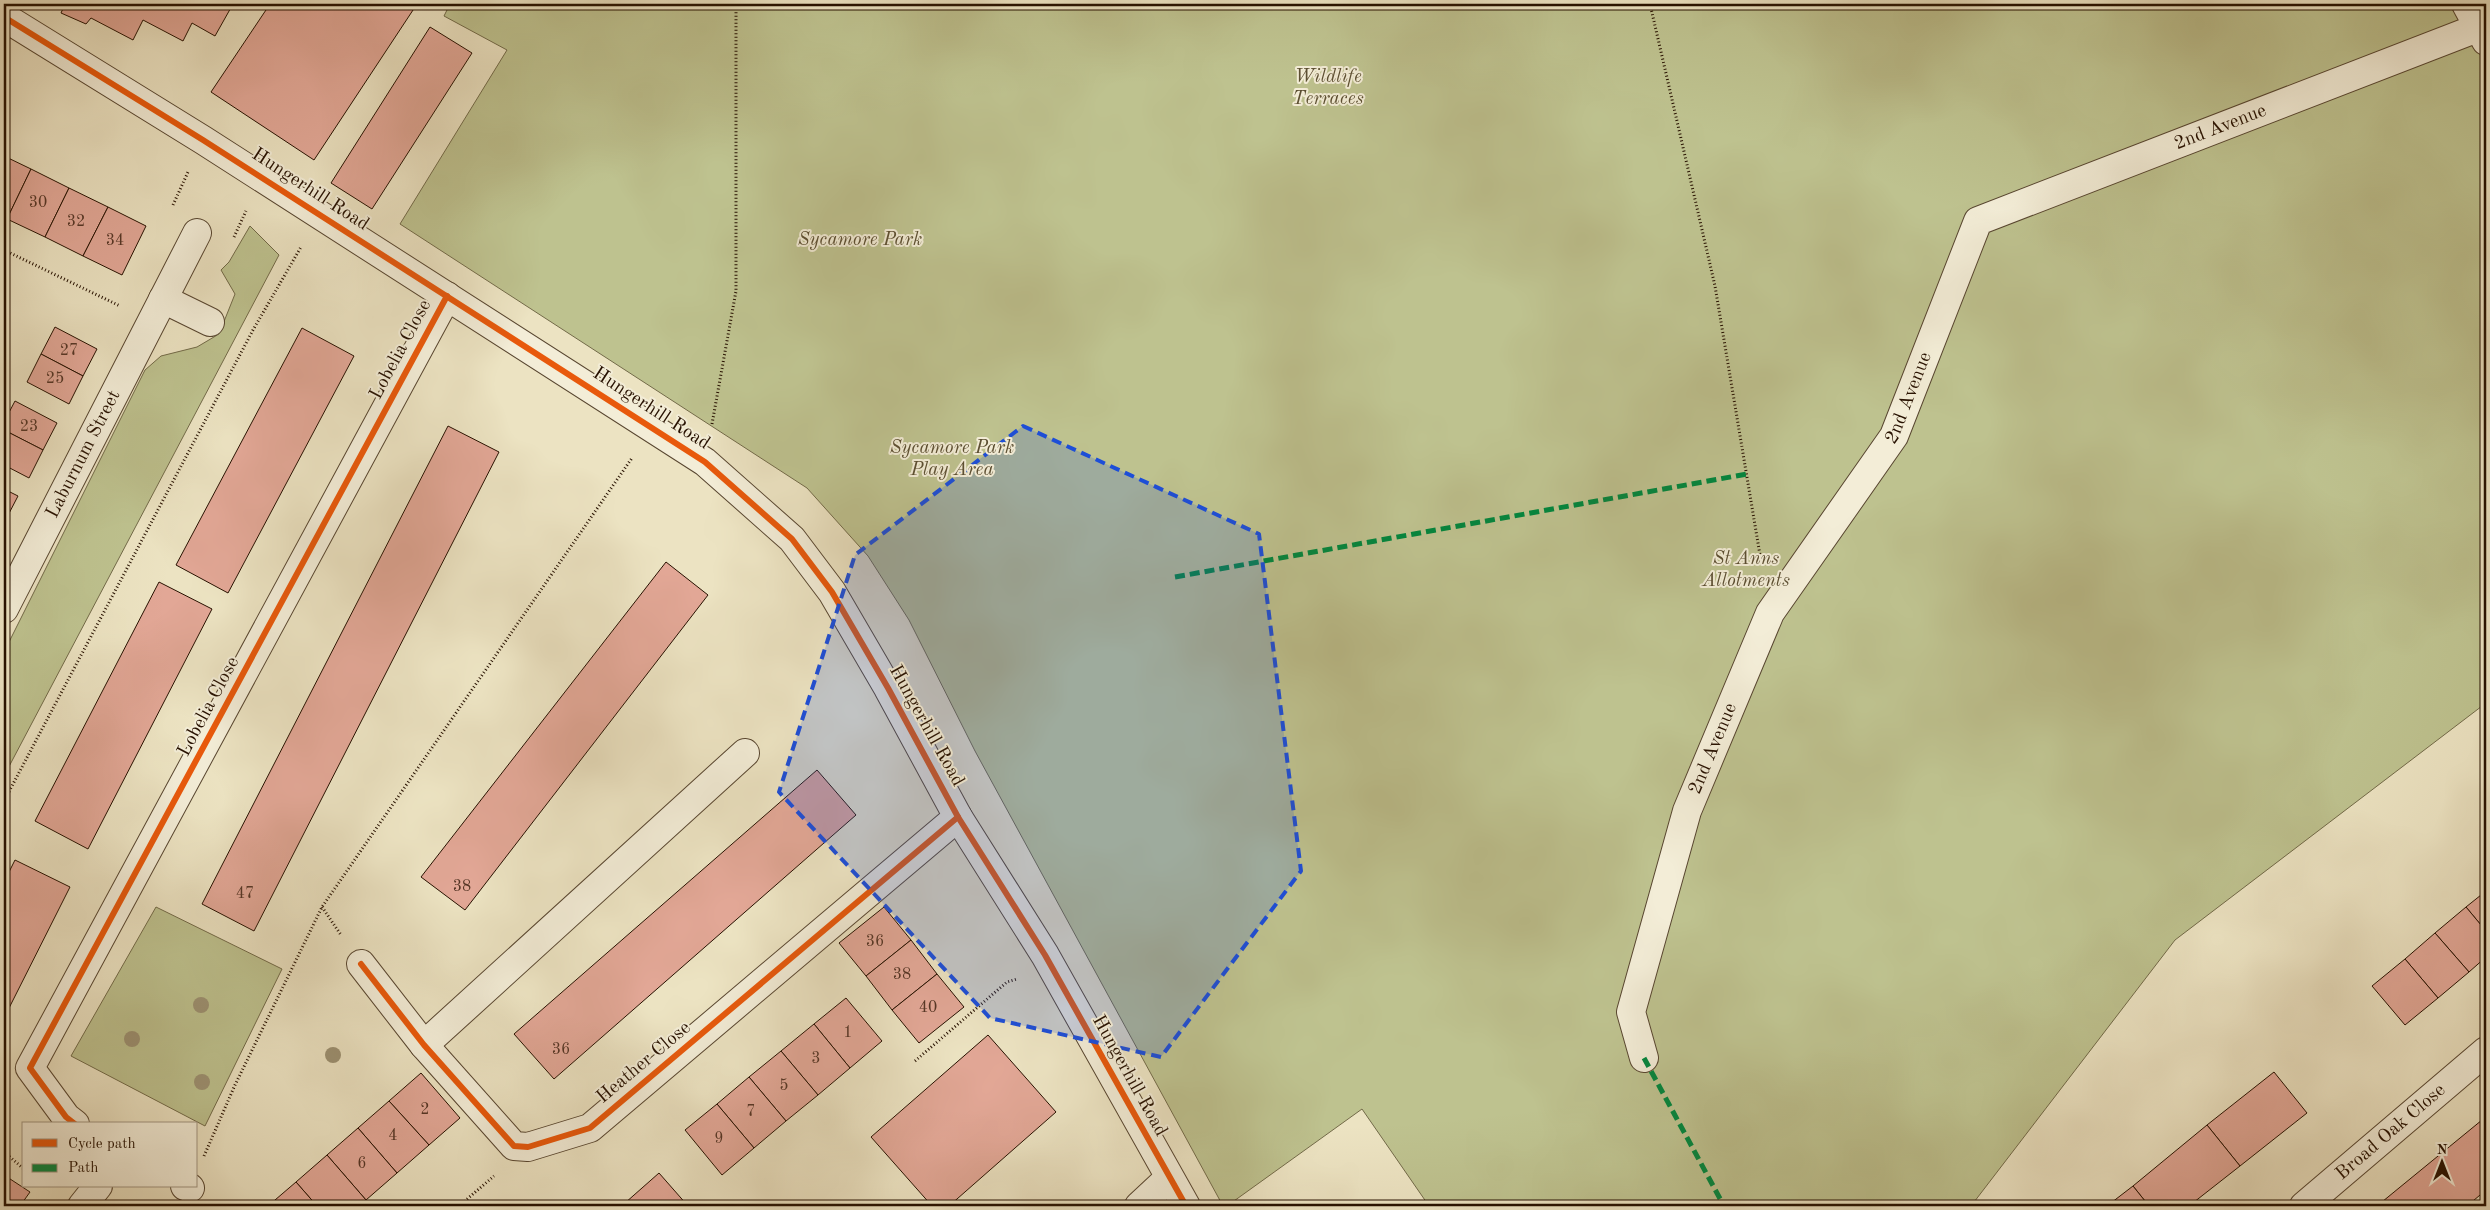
<svg xmlns="http://www.w3.org/2000/svg" width="2490" height="1210" font-family="'Old Standard TT',serif">
	<style>
		.green { fill: #bec28f; stroke: #726a48 }
		.building { fill: #e2a796; stroke: #271100 }
		.lines { fill: none; stroke-linecap: round; stroke-linejoin: round }
		.minor-casing { stroke: #584630; stroke-width: 30 }
		.path { stroke: #271100; stroke-width: 3; stroke-dasharray: 1 2.5; stroke-linecap: butt }
		.minor { stroke: #f3edd7; stroke-width: 28 }
		.quiet { stroke: #00873e; stroke-width: 5; stroke-dasharray: 10 5; stroke-linecap: butt }
		.cycleway-casing { stroke: #f3edd7; stroke-width: 9 }
		.cycleway { stroke: #e8590c; stroke-width: 6 }
		.tree { fill: #9d9273 }
		.marked { fill: #1d4ed8; fill-opacity: 0.2; stroke: #1d4ed8; stroke-width: 4; stroke-dasharray: 10 6; stroke-linejoin: round }
		.labels { text-anchor: middle; dominant-baseline: central; stroke-width: 4; stroke-linejoin: round; paint-order: stroke }
		.number-label { font-size: 16px; fill: #563626 }
		.park-label { font-size: 19px; font-style: italic; fill: #5c4f32; stroke: #f3edd7 }
		.street-label { font-size: 19px; fill: #271100; stroke: #f3edd7 }
	</style>
	<rect width="100%" height="100%" fill="#ece3c2"/>
	<filter id="stains"><feTurbulence type="fractalNoise" baseFrequency=".004" numOctaves="4"/><feColorMatrix values="0 0 0 0 .2 0 0 0 0 .09 0 0 0 0 .02 0 0 0 .5 -.17"/></filter>
	<radialGradient id="worn" r=".72"><stop offset=".6" stop-color="#630" stop-opacity="0"/><stop offset="1" stop-color="#630" stop-opacity=".3"/></radialGradient>
	<g class="green">
		<path d="M450 4H2486V703L2175 940 1971 1206H1429L1362 1109 1227 1206H1223L975 751 909 620 868 556 807 488 400 224 507 50 444 16Z"/>
		<path d="M250 226 279 255 4 776V652L145 370 161 356 197 347 219 334 235 294 221 270 229 262Z"/>
		<path d="M156 907 282 969 205 1126 71 1056Z"/>
	</g>
	<g class="building">
		<path d="M65 4H233L215 36 192 23 183 41 143 20 133 40 91 18 86 24 61 13Z"/>
		<path d="M270 4H417L314 160 211 92Z"/>
		<path d="M430 27 472 53 372 209 331 183Z"/>
		<path d="M4 156 31 169 7 219 4 217Z"/>
		<path d="M31 169 69 188 45 237 7 219Z"/>
		<path d="M69 188 108 207 83 256 45 237Z"/>
		<path d="M108 207 146 226 122 275 83 256Z"/>
		<path d="M55 327 97 349 83 376 41 354Z"/>
		<path d="M302 328 354 356 228 593 176 565Z"/>
		<path d="M41 354 83 376 69 404 27 382Z"/>
		<path d="M15 401 57 423 43 450 4 430V422Z"/>
		<path d="M448 426 499 452 254 931 202 904Z"/>
		<path d="M4 430 43 450 29 478 4 465Z"/>
		<path d="M4 489 18 496 4 523Z"/>
		<path d="M666 562 708 595 465 910 421 877Z"/>
		<path d="M159 582 212 609 88 849 35 821Z"/>
		<path d="M817 770 856 815 554 1079 514 1034Z"/>
		<path d="M15 860 70 887 4 1018V882Z"/>
		<path d="M2486 891V931L2466 907Z"/>
		<path d="M884 907 911 940 866 976 839 943Z"/>
		<path d="M2466 907 2486 931V957L2469 972 2435 933Z"/>
		<path d="M2435 933 2469 972 2438 998 2405 959Z"/>
		<path d="M911 940 937 974 892 1010 866 976Z"/>
		<path d="M2405 959 2438 998 2405 1025 2372 986Z"/>
		<path d="M937 974 964 1007 919 1043 892 1010Z"/>
		<path d="M846 998 882 1041 850 1068 814 1024Z"/>
		<path d="M814 1024 850 1068 818 1095 781 1051Z"/>
		<path d="M988 1035 1056 1112 949 1206H932L871 1137Z"/>
		<path d="M781 1051 818 1095 786 1121 749 1077Z"/>
		<path d="M2274 1072 2307 1113 2240 1166 2207 1125Z"/>
		<path d="M421 1073 460 1118 429 1145 389 1101Z"/>
		<path d="M749 1077 786 1121 754 1148 717 1104Z"/>
		<path d="M389 1101 429 1145 397 1173 358 1128Z"/>
		<path d="M717 1104 754 1148 722 1175 685 1130Z"/>
		<path d="M2482 1120 2486 1125V1190L2467 1206H2377Z"/>
		<path d="M2207 1125 2240 1166 2189 1206H2149L2133 1186Z"/>
		<path d="M358 1128 397 1173 366 1200 327 1155Z"/>
		<path d="M327 1155 366 1200 358 1206H317L296 1182Z"/>
		<path d="M659 1173 688 1206H628L625 1203Z"/>
		<path d="M4 1175 30 1192 20 1206H4Z"/>
		<path d="M296 1182 317 1206H268Z"/>
		<path d="M2133 1186 2149 1206H2107Z"/>
	</g>
	<g class="lines">
		<g class="minor-casing">
			<g id="minor">
				<path d="M2466 4 2486 41"/>
				<path d="M4 17 203 140 705 462 792 539 832 592 888 688 958 817 1045 955 1186 1206"/>
				<path d="M163 299 210 322"/>
				<path id="s1" d="M4 609 197 233"/>
				<path d="M361 964 424 1045 514 1146 528 1147 590 1128 958 817"/>
				<path d="M424 1045 745 753"/>
				<path id="s2" d="M1644 1058 1631 1012 1687 811 1770 613 1894 436 1978 221 2480 27"/>
				<path d="M75 1124 66 1117 30 1068 447 296"/>
				<path d="M185 1186 190 1188"/>
				<path d="M82 1206 98 1186"/>
				<path d="M1139 1206 1169 1178"/>
				<path id="s3" d="M2304 1206 2486 1051"/>
			</g>
		</g>
		<g class="path">
			<path d="M1650 4 1715 286 1761 561"/>
			<path d="M173 205 188 172"/>
			<path d="M234 237 246 211"/>
			<path d="M4 250 120 306"/>
			<path d="M712 424 736 291V4"/>
			<path d="M4 801 253 330 301 247"/>
			<path d="M322 907 341 935"/>
			<path d="M915 1061 1007 982 1017 979"/>
			<path d="M4 1152 24 1169"/>
			<path d="M204 1156 235 1085 322 907 632 458"/>
			<path d="M459 1206 494 1176"/>
		</g>
		<use href="#minor" class="minor"/>
		<g class="quiet">
			<path d="M1175 577 1747 474"/>
			<path d="M1644 1058 1724 1206"/>
		</g>
		<g class="cycleway-casing">
			<g id="cycleway">
				<path d="M4 17 203 140 705 462 792 539 832 592 888 688 958 817 1045 955 1186 1206"/>
				<path d="M361 964 424 1045 514 1146 528 1147 590 1128 958 817"/>
				<path d="M75 1124 66 1117 30 1068 447 296"/>
			</g>
		</g>
		<use href="#cycleway" class="cycleway"/>
	</g>
	<g class="tree">
		<circle cx="201" cy="1005" r="8"/>
		<circle cx="132" cy="1039" r="8"/>
		<circle cx="333" cy="1055" r="8"/>
		<circle cx="202" cy="1082" r="8"/>
	</g>
	<path class="marked" d="M1023 426 1259 534 1301 871 1161 1057 990 1018 779 792 855 555Z"/>
	<g class="labels">
		<g class="number-label">
			<text x="38" y="203">30</text>
			<text x="76" y="222">32</text>
			<text x="115" y="241">34</text>
			<text x="69" y="351">27</text>
			<text x="55" y="379">25</text>
			<text x="29" y="427">23</text>
			<text x="462" y="887">38</text>
			<text x="245" y="894">47</text>
			<text x="875" y="942">36</text>
			<text x="902" y="975">38</text>
			<text x="928" y="1008">40</text>
			<text x="848" y="1033">1</text>
			<text x="561" y="1050">36</text>
			<text x="816" y="1059">3</text>
			<text x="784" y="1086">5</text>
			<text x="425" y="1110">2</text>
			<text x="751" y="1112">7</text>
			<text x="393" y="1136">4</text>
			<text x="719" y="1139">9</text>
			<text x="362" y="1164">6</text>
		</g>
		<g class="park-label">
			<text x="1328" y="77">Wildlife<tspan x="1328" dy="22">Terraces</tspan></text>
			<text x="860" y="240">Sycamore Park</text>
			<text x="952" y="448">Sycamore Park<tspan x="952" dy="22">Play Area</tspan></text>
			<text x="1746" y="559">St Anns<tspan x="1746" dy="22">Allotments</tspan></text>
		</g>
		<g class="street-label">
			<text stroke="none"><textPath href="#s2" startOffset="1178">2nd Avenue</textPath></text>
			<text transform="translate(310 190) rotate(33)">Hungerhill Road</text>
			<text transform="translate(401 350) rotate(-62)">Lobelia Close</text>
			<text stroke="none"><textPath href="#s2" startOffset="728">2nd Avenue</textPath></text>
			<text transform="translate(651 409) rotate(33)">Hungerhill Road</text>
			<text stroke="none"><textPath href="#s1" startOffset="174">Laburnum Street</textPath></text>
			<text transform="translate(209 707) rotate(-62)">Lobelia Close</text>
			<text transform="translate(926 726) rotate(61)">Hungerhill Road</text>
			<text stroke="none"><textPath href="#s2" startOffset="324">2nd Avenue</textPath></text>
			<text transform="translate(644 1063) rotate(-40)">Heather Close</text>
			<text transform="translate(1129 1076) rotate(61)">Hungerhill Road</text>
			<text stroke="none"><textPath href="#s3" startOffset="114">Broad Oak Close</textPath></text>
		</g>
	</g>
	<rect width="2490" height="1210" fill="none" stroke="#ece3c2" stroke-width="20"/>
	<rect x="5" y="5" width="2480" height="1200" fill="none" stroke="#271100" stroke-width="2.5"/>
	<rect x="10" y="10" width="2470" height="1190" fill="none" stroke="#271100"/>
	<rect x="22" y="1122" width="175" height="65" fill="#f3edd7" stroke="#a19581"/>
	<rect x="32" y="1139" width="25" height="8" fill="#e8590c" stroke="#a19581"/>
	<text x="68" y="1148" font-size="15" fill="#271100">Cycle path</text>
	<rect x="32" y="1164" width="25" height="8" fill="#00873e" stroke="#a19581"/>
	<text x="68" y="1172" font-size="15" fill="#271100">Path</text>
	<g transform="translate(2442 1162)" stroke="#f3edd7" stroke-width="4" paint-order="stroke">
	<path d="M0-4L9 19L0 12L-9 19Z" fill="#271100"/>
	<text y="-8" font-size="14" font-weight="bold" text-anchor="middle" fill="#271100">N</text>
	</g>
	<rect width="100%" height="100%" filter="url(#stains)"/>
	<rect width="100%" height="100%" fill="url(#worn)"/>
</svg>
